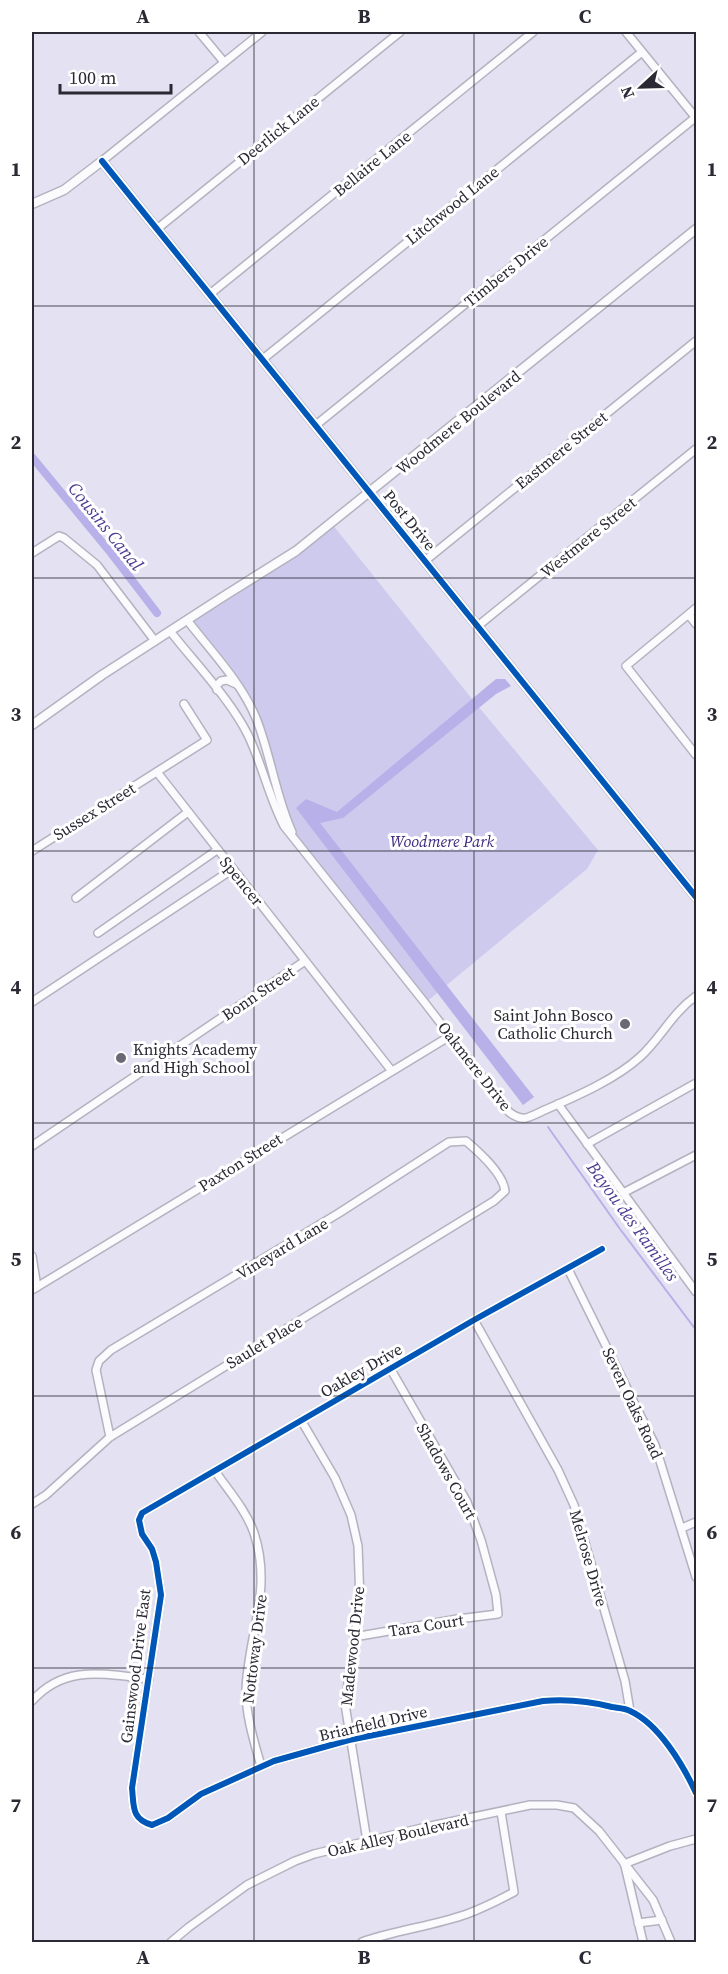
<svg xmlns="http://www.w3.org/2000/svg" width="728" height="1974" font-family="'Source Serif 4',serif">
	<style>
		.green { fill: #cecaee }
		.water { fill: #b7b0e9 }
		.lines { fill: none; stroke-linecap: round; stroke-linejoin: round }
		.stream { stroke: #b7b0e9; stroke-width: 2 }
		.canal { stroke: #b7b0e9; stroke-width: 8 }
		.minor-casing { stroke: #b4b2bf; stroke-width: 10 }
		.tertiary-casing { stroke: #b4b2bf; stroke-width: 11 }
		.minor { stroke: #fbfafd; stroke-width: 7 }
		.tertiary { stroke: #fbfafd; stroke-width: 8 }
		.cycleway-casing { stroke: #fff; stroke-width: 10 }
		.cycleway { stroke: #0057b8; stroke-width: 6 }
		.grid { fill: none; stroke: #2a2934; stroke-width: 1.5; stroke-opacity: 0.55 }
		.poi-dot { fill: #6b6976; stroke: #fff; stroke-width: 2 }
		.labels { text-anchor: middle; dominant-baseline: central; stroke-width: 6; stroke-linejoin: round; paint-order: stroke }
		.street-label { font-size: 16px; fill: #2a2934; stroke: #fff }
		.park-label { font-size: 16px; font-style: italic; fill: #3d287d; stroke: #fff }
		.poi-label { font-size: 16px; fill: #2a2934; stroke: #fff; text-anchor: end }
		.water-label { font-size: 18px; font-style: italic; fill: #4e3c92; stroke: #fff }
		.neatline { fill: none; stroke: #2a2934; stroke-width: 2 }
		.grid-label { font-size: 20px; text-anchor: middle; font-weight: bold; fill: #2a2934 }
	</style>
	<rect width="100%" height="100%" fill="#e3e1f2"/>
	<path class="green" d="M332 524 468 694 598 850 587 869 425 1003 296 840 248 701 187 620Z"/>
	<path class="water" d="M496 679H505L511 686 496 694 343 818 320 823 534 1097 523 1105 296 808 306 799 337 812Z"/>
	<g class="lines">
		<path class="stream" d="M548 1127 620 1229 696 1330"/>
		<path class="canal" d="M32 457 111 553 157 613"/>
		<g class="minor-casing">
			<g id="minor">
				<path d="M199 32 224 62"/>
				<path d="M626 32 696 118"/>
				<path d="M102 161 262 32"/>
				<path d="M157 229 400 32"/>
				<path d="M210 294 533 32"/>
				<path d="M263 359 642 52"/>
				<path d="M316 425 696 117"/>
				<path d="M32 553 59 536 64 538 97 565 155 641"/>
				<path d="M426 560 696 341"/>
				<path d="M696 608 626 666 696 755"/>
				<path d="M689 615 696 624"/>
				<path d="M187 620C211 651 241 682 256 718 271 755 275 795 292 832"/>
				<path d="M479 625 696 449"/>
				<path d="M170 631C195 663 230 699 248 735 262 764 269 797 284 826L425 1003 509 1112C514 1116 519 1119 526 1118 533 1116 540 1112 547 1109 577 1096 616 1079 640 1057 661 1038 672 1013 696 996"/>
				<path d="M217 690 216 686 221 681 227 680 236 684"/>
				<path d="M157 772 391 1070"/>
				<path d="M32 851 207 740 184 704"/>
				<path d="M76 898 188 812"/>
				<path d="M98 933 217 850"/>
				<path d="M32 1002 233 869"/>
				<path d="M558 1104 696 1292"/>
				<path d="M587 1144 696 1083"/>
				<path d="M32 1146 305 961"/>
				<path d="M623 1193 696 1155"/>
				<path d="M602 1249 474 1320 142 1513 139 1520 142 1534 152 1549 156 1562 161 1595 132 1788C134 1806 131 1819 152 1825L168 1818 201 1794 274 1761 349 1740 543 1701C566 1699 589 1701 612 1707 617 1708 625 1708 630 1711 659 1724 683 1765 696 1793"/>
				<path d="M32 1256 37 1287"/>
				<path d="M568 1269 655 1445 696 1577"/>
				<path d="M32 1290 450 1036"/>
				<path d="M474 1320 558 1470 574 1505 625 1681 630 1711"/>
				<path d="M301 1420 335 1478 351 1515 358 1546 360 1600 345 1704 367 1841"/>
				<path d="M215 1471C228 1490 246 1510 254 1533 273 1590 248 1635 246 1690 246 1717 254 1741 261 1766"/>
				<path d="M32 1504 46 1495 110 1437 494 1201 505 1191C503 1173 479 1152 466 1141L449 1142 339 1213 111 1350 99 1361 96 1370 110 1437"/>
				<path d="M682 1528 696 1522"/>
				<path d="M354 1637 458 1619 498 1614 496 1595 481 1540 467 1502 390 1368"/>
				<path d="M32 1701C65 1664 104 1674 149 1679"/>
				<path d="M624 1864 670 1846 696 1839"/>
				<path d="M625 1866 643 1942"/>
				<path d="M638 1923 662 1920"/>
				<path d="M171 1942 189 1927 247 1885 295 1861 314 1854 426 1827 530 1805H557L574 1808 599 1831 653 1900 671 1942"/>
				<path d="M362 1942C396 1930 433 1926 467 1914 483 1908 499 1900 514 1892L501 1812"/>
			</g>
		</g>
		<g class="tertiary-casing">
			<g id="tertiary">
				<path d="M32 204 64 190 102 161 696 897"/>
				<path d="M32 725 102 675 221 598 296 551 696 229"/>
			</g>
		</g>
		<use href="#minor" class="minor"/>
		<use href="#tertiary" class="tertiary"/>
		<g class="cycleway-casing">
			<g id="cycleway">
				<path d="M102 161 696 897"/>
				<path d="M602 1249 474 1320 142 1513 139 1520 142 1534 152 1549 156 1562 161 1595 132 1788C134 1806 131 1819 152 1825L168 1818 201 1794 274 1761 349 1740 543 1701C566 1699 589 1701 612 1707 617 1708 625 1708 630 1711 659 1724 683 1765 696 1793"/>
			</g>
		</g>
		<use href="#cycleway" class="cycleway"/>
	</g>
	<path class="grid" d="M254 32V1942M474 32V1942M32 306H696M32 578H696M32 851H696M32 1123H696M32 1396H696M32 1668H696"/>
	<g class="poi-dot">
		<circle cx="625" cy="1024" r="6"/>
		<circle cx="121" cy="1058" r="6"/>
	</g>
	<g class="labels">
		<g class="street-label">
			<text transform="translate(278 130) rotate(-39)">Deerlick Lane</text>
			<text transform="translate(372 163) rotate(-39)">Bellaire Lane</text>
			<text transform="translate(452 205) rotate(-39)">Litchwood Lane</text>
			<text transform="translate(506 271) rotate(-39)">Timbers Drive</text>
			<text transform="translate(458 422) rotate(-39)">Woodmere Boulevard</text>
			<text transform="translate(561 450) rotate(-39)">Eastmere Street</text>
			<text transform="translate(410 520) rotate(51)">Post Drive</text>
			<text transform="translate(588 537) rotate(-39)">Westmere Street</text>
			<text transform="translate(94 811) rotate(-32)">Sussex Street</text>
			<text transform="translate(242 881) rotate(51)">Spencer</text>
			<text transform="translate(258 993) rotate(-34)">Bonn Street</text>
			<text transform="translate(475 1066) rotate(52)">Oakmere Drive</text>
			<text transform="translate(240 1162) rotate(-32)">Paxton Street</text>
			<text transform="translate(282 1248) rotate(-31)">Vineyard Lane</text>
			<text transform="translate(264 1342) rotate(-31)">Saulet Place</text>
			<text transform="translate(361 1370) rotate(-30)">Oakley Drive</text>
			<text transform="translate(633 1403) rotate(65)">Seven Oaks Road</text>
			<text transform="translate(447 1471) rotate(61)">Shadows Court</text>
			<text transform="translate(589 1558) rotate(74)">Melrose Drive</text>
			<text transform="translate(426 1625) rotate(-9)">Tara Court</text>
			<text transform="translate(352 1646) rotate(-84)">Madewood Drive</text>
			<text transform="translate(254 1649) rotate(-83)">Nottoway Drive</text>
			<text transform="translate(135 1666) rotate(-83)">Gainswood Drive East</text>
			<text transform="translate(373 1723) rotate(-13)">Briarfield Drive</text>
			<text transform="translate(398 1835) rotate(-13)">Oak Alley Boulevard</text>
		</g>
		<g class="park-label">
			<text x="442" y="841">Woodmere Park</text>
		</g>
		<g class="poi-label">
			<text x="613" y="1015">Saint John Bosco<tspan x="613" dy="18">Catholic Church</tspan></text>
			<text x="133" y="1049" text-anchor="start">Knights Academy<tspan x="133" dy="18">and High School</tspan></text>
		</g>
		<g class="water-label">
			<text transform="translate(106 526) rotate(51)">Cousins Canal</text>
			<text transform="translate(633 1221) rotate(54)">Bayou des Familles</text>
		</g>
	</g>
	<rect width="728" height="1974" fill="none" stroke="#ffffff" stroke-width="66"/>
	<g transform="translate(641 87) rotate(248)" stroke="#ffffff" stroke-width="4.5" paint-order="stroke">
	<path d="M0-4.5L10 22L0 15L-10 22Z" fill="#2a2934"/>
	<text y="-9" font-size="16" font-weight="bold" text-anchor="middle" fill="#2a2934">N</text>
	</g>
	<path d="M60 84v9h111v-9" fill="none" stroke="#2a2934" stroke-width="3"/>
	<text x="69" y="84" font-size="18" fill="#2a2934" stroke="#ffffff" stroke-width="4.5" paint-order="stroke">100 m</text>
	<rect x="33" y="33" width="662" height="1908" class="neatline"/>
	<g class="grid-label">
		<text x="143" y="23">A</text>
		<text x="364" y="23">B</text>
		<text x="585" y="23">C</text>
		<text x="16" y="176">1</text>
		<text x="712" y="176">1</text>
		<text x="16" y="449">2</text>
		<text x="712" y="449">2</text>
		<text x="16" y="721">3</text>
		<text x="712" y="721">3</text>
		<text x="16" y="994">4</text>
		<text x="712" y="994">4</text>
		<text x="16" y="1266">5</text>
		<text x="712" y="1266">5</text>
		<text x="16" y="1539">6</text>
		<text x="712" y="1539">6</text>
		<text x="16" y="1812">7</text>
		<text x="712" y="1812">7</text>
		<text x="143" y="1964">A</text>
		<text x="364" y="1964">B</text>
		<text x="585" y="1964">C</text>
	</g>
</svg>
